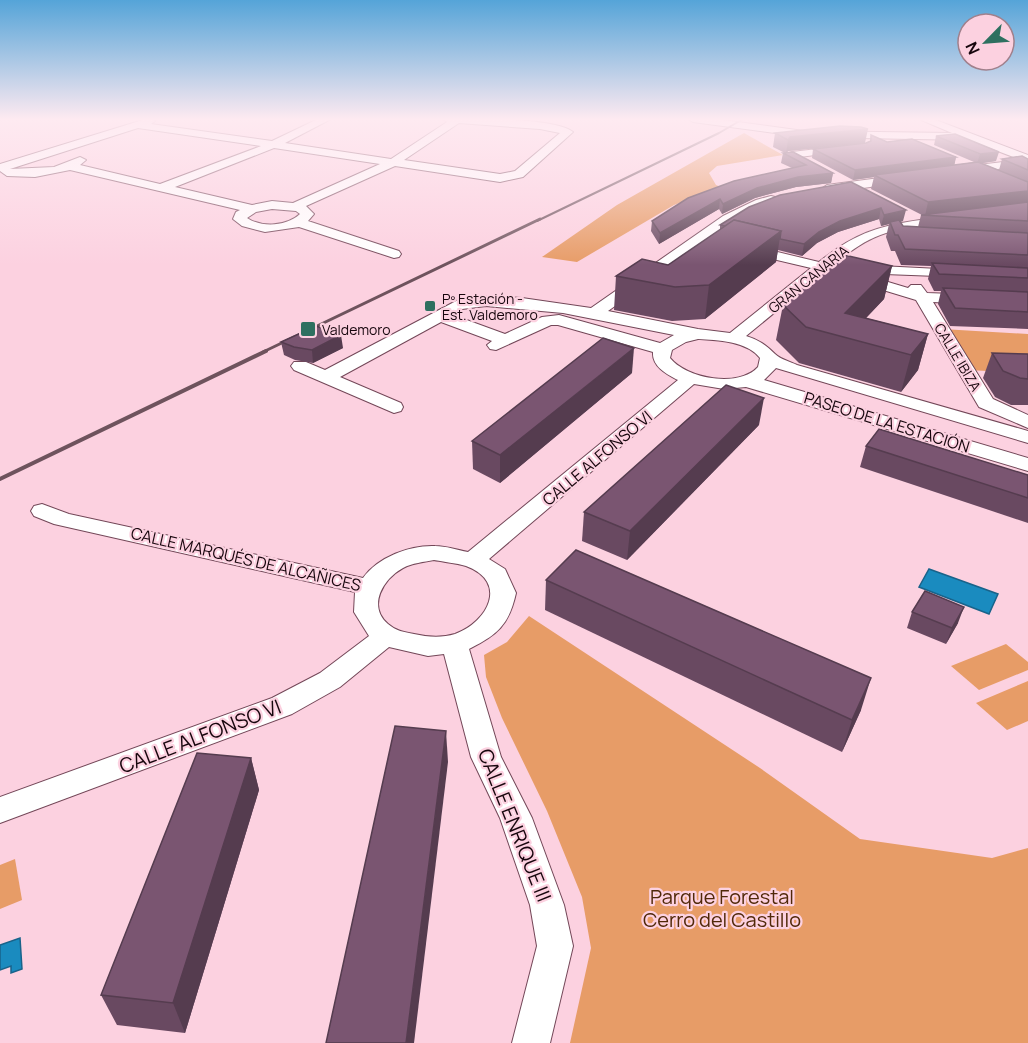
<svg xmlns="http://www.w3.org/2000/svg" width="1028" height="1043" font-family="Manrope,sans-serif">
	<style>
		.green { fill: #e79c67 }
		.water { fill: #1a8bbf; stroke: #19638a; stroke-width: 1.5 }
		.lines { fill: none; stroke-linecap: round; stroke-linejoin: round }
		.minor-casing { stroke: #734758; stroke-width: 2 }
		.minor { fill: #fff; fill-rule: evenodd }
		.rail-far2 { stroke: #6e535d; stroke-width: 2 }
		.rail-far1 { stroke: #6e535d; stroke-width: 3 }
		.rail { stroke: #6e535d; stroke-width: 4 }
		.wall { fill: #694961 }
		.shaded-wall { fill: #553c4f }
		.building { fill: #7a5571; stroke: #553c4f; stroke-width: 1.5 }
		.poi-dot { fill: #2e7060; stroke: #fcd1e0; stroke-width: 2 }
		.labels { text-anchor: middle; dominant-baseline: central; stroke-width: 4.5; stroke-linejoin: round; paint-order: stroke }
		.far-street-label { font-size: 14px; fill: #17060d; stroke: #fcd1e0 }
		.far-poi-label { font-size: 14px; fill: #17060d; stroke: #fcd1e0; text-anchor: start }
		.street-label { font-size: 16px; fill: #17060d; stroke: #fcd1e0 }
		.near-street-label { font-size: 20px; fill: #17060d; stroke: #fcd1e0 }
		.near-park-label { font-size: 20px; fill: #502808; stroke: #fcd1e0 }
	</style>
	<rect width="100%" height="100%" fill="#fcd1e0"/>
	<g class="green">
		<path d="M744 133 783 155 717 166 709 173 716 185 721 187 674 205 577 262 542 257 617 205Z"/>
		<path d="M942 329 1028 334V373L967 370Z"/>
		<path d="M529 616 760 768 860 839 992 858 1028 848V1043H570L591 948 582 897 547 811 502 718 486 677 484 655 507 642Z"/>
		<path d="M1006 644 1028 662V670L979 690 951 666Z"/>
		<path d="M1028 681V721L1007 730 976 703Z"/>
		<path d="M15 859 22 900 0 909V865Z"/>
	</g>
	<g class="water">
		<path d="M929 569 998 594 989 614 919 587Z"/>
		<path d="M20 938 22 969 11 973V966L0 970V945Z"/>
	</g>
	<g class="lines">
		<g class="minor-casing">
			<g id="minor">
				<path d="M146 119H154L155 121 151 124 272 141 318 119H331L285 143 391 159 447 122 443 119C470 119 554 117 573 132L523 177 500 182 395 166 306 206 314 214 308 221 399 251 401 254 399 257 394 258 299 227 265 232 242 226 233 219 236 212 240 210 70 170 35 177 7 176 0 171V164ZM459 123 540 129 560 133 515 171 500 174 404 160ZM138 128 261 146 160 184 80 165 86 160 80 157 54 167 10 169ZM274 148 380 164 293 203 272 201 252 205 175 187ZM272 209 296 211 300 214C287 226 262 228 247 218L256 212Z"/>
				<path d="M688 119H715L804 131 952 133 919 119H933L1028 155V166L957 173 955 171 961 167 1021 160 969 140 804 137 693 122Z"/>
				<path d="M842 146 848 149 846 151 792 158 786 155 792 152Z"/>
				<path d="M902 175 906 176V182L827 193 821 189 827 185Z"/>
				<path d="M771 196 775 197 777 200 775 203 733 222 608 311 698 329 730 333 811 268 743 252 741 249 743 246 748 245 819 262C854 234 877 226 920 220 931 219 943 215 953 217L955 220 953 223C931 228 908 227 886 233 866 239 849 252 833 265L855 272 853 269 855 266 860 265 959 270 966 274 964 277 858 273 908 288 911 285H921L927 293 1028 297V307L933 302 993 399 1028 415V428L979 407 916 300 824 272 746 336C759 340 766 345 775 354 780 359 791 362 797 365L1028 431V443L776 368 764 380 1028 458V471L746 387 724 389 694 384 489 559 505 569 516 593C509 625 497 635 469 649L501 757 532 818 564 905 573 946 550 1043H512L537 946 530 905 500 818 471 757 444 654 428 656 389 647 340 687 292 714 0 823V797L272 698 320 673 369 636 354 612 355 592 54 524 34 516 31 511 34 506 42 504 69 514 363 578C378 557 410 545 435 546 446 546 457 550 468 552L678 380C666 374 652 366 653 352L558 325H551L496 350 490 349 487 345 492 341 441 322 340 377 401 403 403 407 401 411 394 413 294 370 291 366 294 362H306L325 370 458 300 486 296 522 298 591 308 723 216 756 200ZM486 306 563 313 674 335 660 343 559 315 542 317 505 334 453 315 462 309ZM698 339C717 340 747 341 760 358L758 367C739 388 687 379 670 358L672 350 686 342ZM434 560C444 562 456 563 466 566 509 582 488 622 455 634 442 638 427 637 414 634 404 632 396 631 388 624 367 606 383 579 403 568 412 563 424 562 434 560Z"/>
			</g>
		</g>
		<use href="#minor" class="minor"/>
		<path class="rail-far2" d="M537 221 719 133 743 119"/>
		<path class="rail-far1" d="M263 352 540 219"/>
		<path class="rail" d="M0 479 266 351"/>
	</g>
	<g class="wall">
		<path d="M775 133 865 143 870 141 871 135 887 142 956 157 954 165 974 162 934 145 936 136 996 161 981 163 999 170 1002 159H1028V329L950 326 938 304 941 291H934L928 279 931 266 901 265 895 251H891L886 237 889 224 881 226 879 219 838 232 817 243 802 256 778 250 776 262 705 319 672 321 614 310 616 276 668 265 720 230V225L851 182 903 221 900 222 903 226 918 227 921 215H922L871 189 874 177 853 180 812 158 813 149 858 144 788 151 786 153 833 173 831 183 796 187 755 198 722 214 719 209 659 244 651 231 652 221 792 168 781 163 783 153H785L773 147Z"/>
		<path d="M892 266 884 299 866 318 928 334 918 370 901 392 799 363 776 340 783 305Z"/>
		<path d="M281 342 343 348 313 363 295 360 284 355Z"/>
		<path d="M992 353 1028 354V405H1011L995 397 983 378Z"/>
		<path d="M632 373 500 483 473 469 472 441Z"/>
		<path d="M759 425 627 560 582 541 584 512Z"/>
		<path d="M866 446 1028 475V523L860 467Z"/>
		<path d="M546 580 861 710 842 752 545 610Z"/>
		<path d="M912 612 958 623 946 644 907 628Z"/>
		<path d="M251 758 259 790 185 1033 117 1025 101 995Z"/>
	</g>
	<g class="shaded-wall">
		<path d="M868 129 865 143 788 151 786 154 788 140 790 137Z"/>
		<path d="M999 152 996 161 977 164 980 154Z"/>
		<path d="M956 157 954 167 874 175V177L853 180 855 170Z"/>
		<path d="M833 173 831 183 796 187 755 198 722 214 723 204 757 188 798 177Z"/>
		<path d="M1028 191V204L925 216 928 202Z"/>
		<path d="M720 199 719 209 659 244 660 233Z"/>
		<path d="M881 208 879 219 838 232 817 243 802 256 804 244 819 232 840 221Z"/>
		<path d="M906 210 903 221 890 224V222L889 224 881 226 884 215Z"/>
		<path d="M781 231 776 262 705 319 709 285Z"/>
		<path d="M892 266 884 299 847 338 845 313Z"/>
		<path d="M928 334 918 370 901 392 911 355Z"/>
		<path d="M341 335 343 348 313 363 312 350Z"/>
		<path d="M634 348 632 373 500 483V455Z"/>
		<path d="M764 398 759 425 627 560 630 531Z"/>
		<path d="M964 607 958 623 946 644 952 628Z"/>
		<path d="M871 678 861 710 842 752 852 720Z"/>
		<path d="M446 731 448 762 414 1043H406Z"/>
		<path d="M251 758 259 790 185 1033 173 1003Z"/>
	</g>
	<g class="building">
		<path d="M840 126 861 127 868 129 790 137 788 140 775 133Z"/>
		<path d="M955 134 999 152 980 154 936 136Z"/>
		<path d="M871 135 887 142 912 139 956 157 855 170 813 149 866 143 871 141Z"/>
		<path d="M793 152 833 173 798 177 757 188 723 204 720 199 660 233 652 221 688 198 734 181 806 165 783 153Z"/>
		<path d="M1022 156 1028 159V170L1002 159Z"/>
		<path d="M978 162 1028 182V191L928 202 874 175Z"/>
		<path d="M851 182 906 210 884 215 881 208 840 221 819 232 804 244 780 239 781 231 734 220 725 226 720 225 749 207 780 195Z"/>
		<path d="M1028 202V221L921 215Z"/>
		<path d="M734 220 781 231 709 285 675 287 616 276 642 259 668 265Z"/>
		<path d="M899 220 903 226 1028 233V255L905 249 898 235H895L890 222Z"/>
		<path d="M840 254 892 266 845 313 928 334 911 355 806 327 783 305Z"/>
		<path d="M932 263 1028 268V278L939 274Z"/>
		<path d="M943 288 1028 292V312L955 308Z"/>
		<path d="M316 326 341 335 312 350 294 347 281 342Z"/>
		<path d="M603 338 634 348 500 455 472 441Z"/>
		<path d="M992 353 1028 354V379L1020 378 1003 371Z"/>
		<path d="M726 385 764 398 630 531 584 512Z"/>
		<path d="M879 429 1028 475V498L866 446Z"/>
		<path d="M576 550 871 678 852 720 546 580Z"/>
		<path d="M925 591 964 607 952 628 912 612Z"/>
		<path d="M395 726 446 731 406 1043H326Z"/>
		<path d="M197 753 251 758 173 1003 101 995Z"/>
	</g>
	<linearGradient id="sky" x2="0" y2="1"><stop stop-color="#55a4d8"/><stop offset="0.45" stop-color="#feeaf1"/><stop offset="1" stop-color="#feeaf1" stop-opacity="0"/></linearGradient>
	<rect width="1028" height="265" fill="url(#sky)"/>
	<g class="poi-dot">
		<rect x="424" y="300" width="12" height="12" rx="3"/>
		<rect x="300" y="321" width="16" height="16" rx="3"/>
	</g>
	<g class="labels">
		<g class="far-street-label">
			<text transform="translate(808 279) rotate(-39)">GRAN CANARIA</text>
			<text transform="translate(958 357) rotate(59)">CALLE IBIZA</text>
		</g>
		<g class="far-poi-label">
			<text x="442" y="298">Pº Estación -<tspan x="442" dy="16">Est. Valdemoro</tspan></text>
			<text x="322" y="329">Valdemoro</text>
		</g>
		<g class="street-label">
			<text transform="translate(887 422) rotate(17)">PASEO DE LA ESTACIÓN</text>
			<text transform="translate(597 458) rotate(-40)">CALLE ALFONSO VI</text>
			<text transform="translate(246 559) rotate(13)">CALLE MARQUÉS DE ALCAÑICES</text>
		</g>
		<g class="near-street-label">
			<text transform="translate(200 736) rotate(-21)">CALLE ALFONSO VI</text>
			<text transform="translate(515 825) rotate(68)">CALLE ENRIQUE III</text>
		</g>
		<g class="near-park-label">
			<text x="722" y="896">Parque Forestal<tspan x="722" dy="23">Cerro del Castillo</tspan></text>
		</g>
	</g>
	<g transform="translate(986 42) rotate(245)"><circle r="28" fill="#fcd1e0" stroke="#a0808c" stroke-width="1.5"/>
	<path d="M0-4.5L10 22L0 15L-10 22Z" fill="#2e7060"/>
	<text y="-9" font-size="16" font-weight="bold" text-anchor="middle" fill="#17060d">N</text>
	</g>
</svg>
